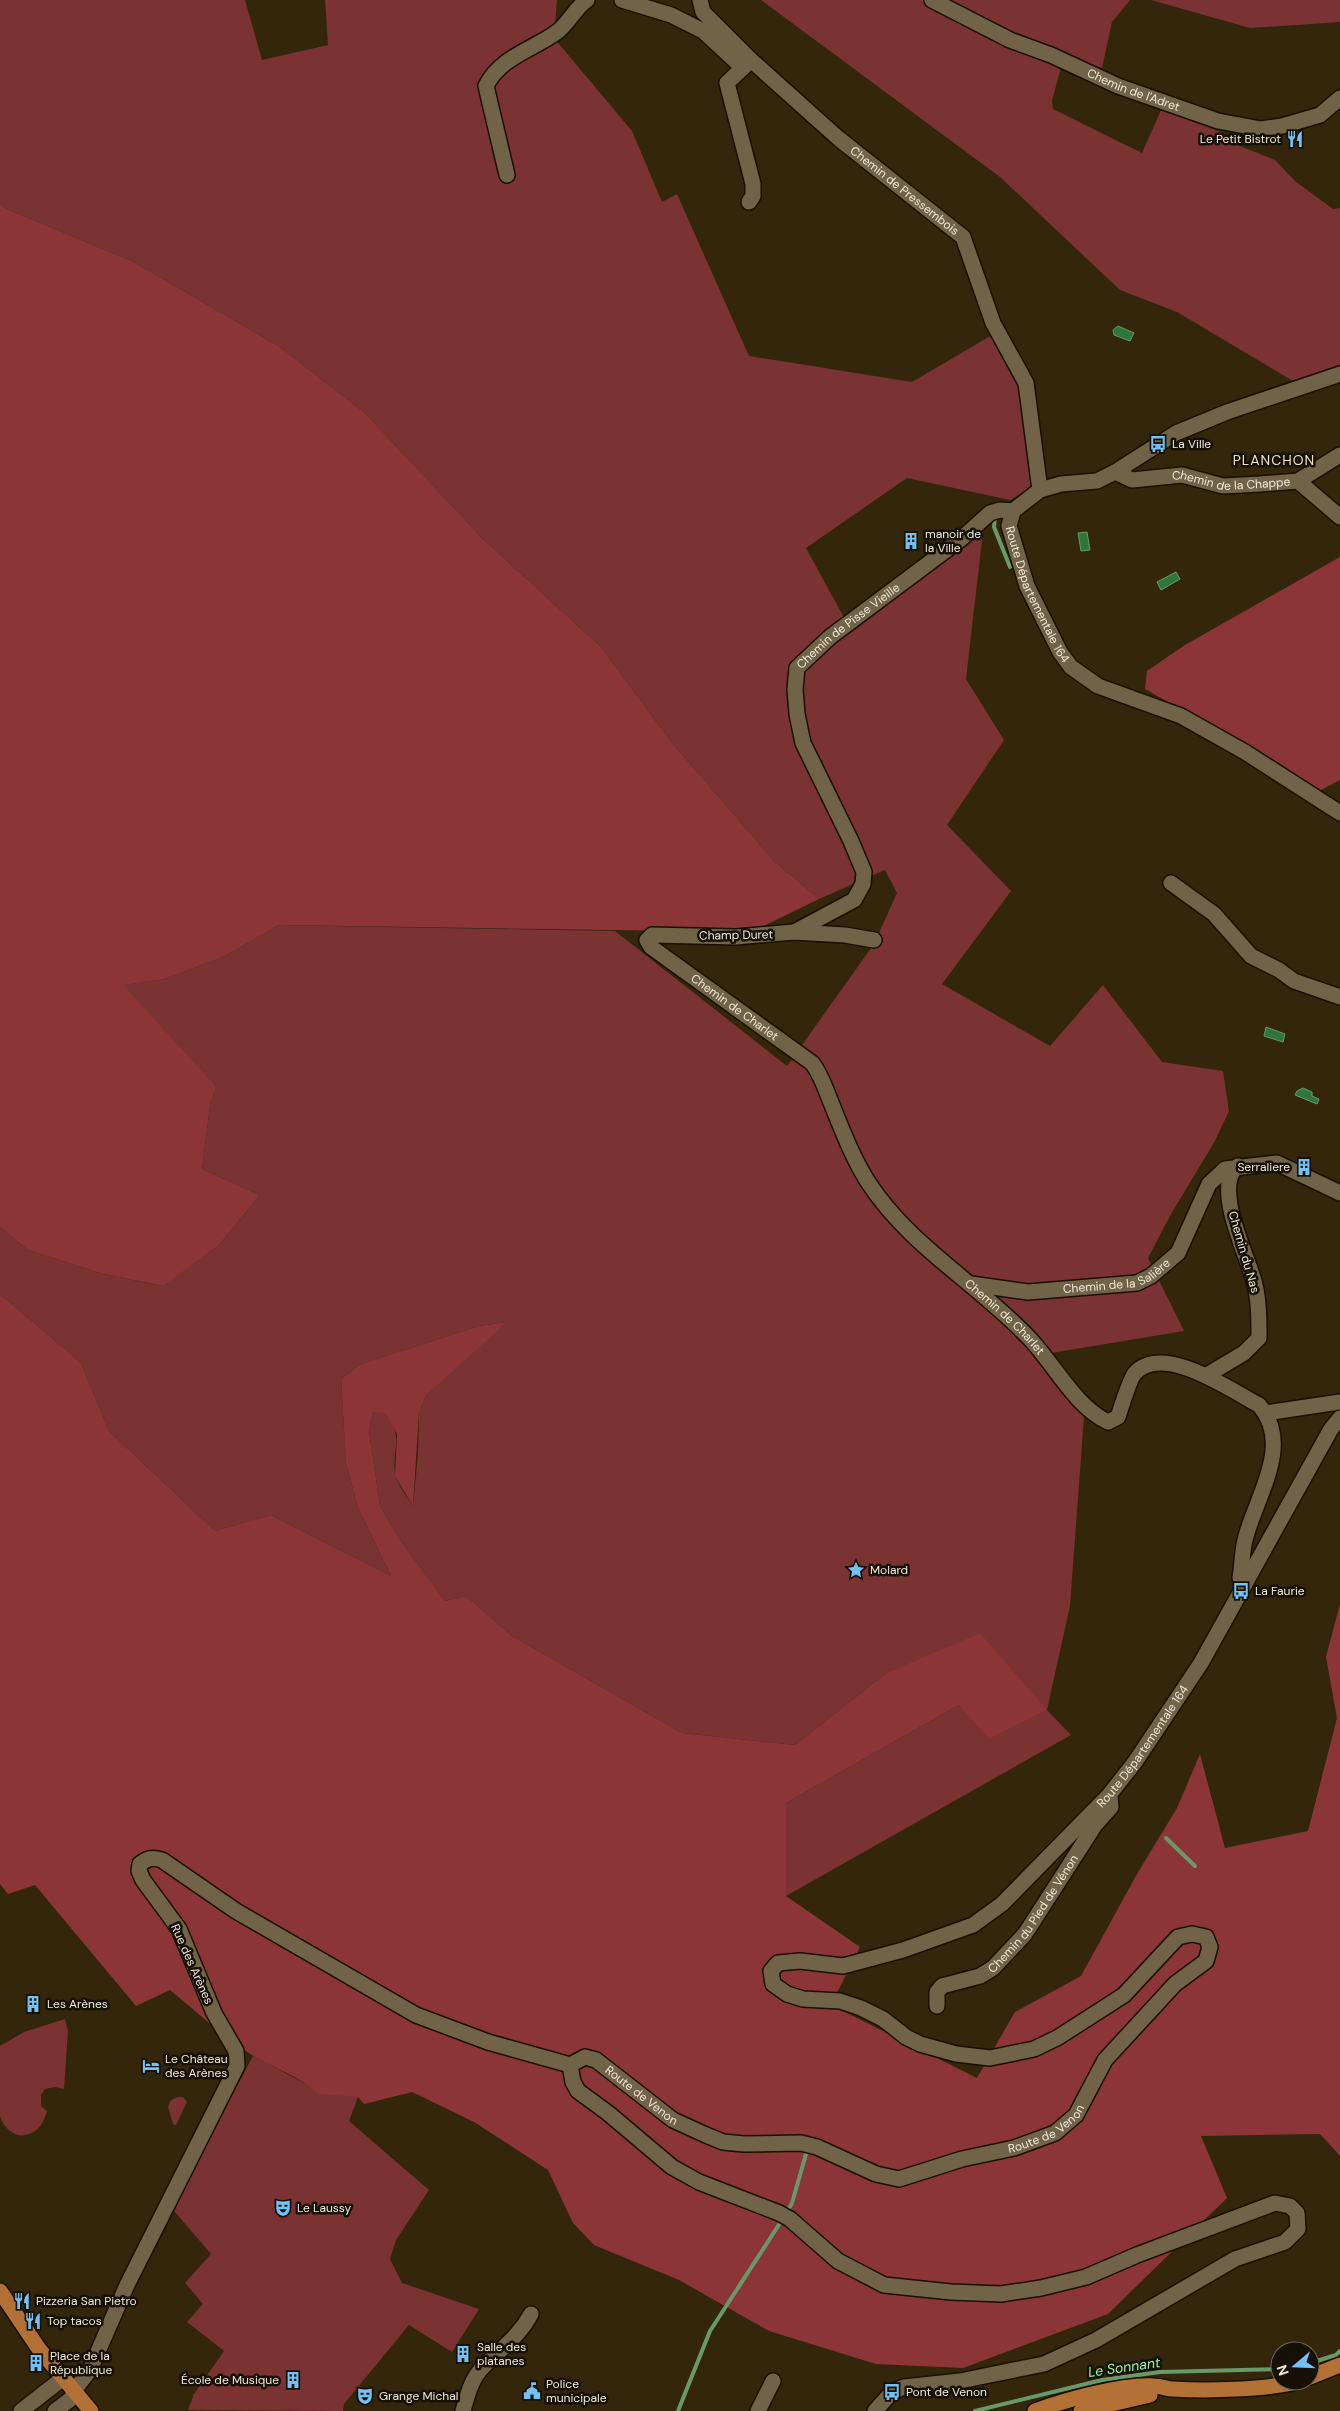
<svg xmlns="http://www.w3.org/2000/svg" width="1340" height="2411" font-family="'DM Sans',sans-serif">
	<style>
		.green { fill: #7a3232 }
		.forest { fill: #8c3537 }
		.water { fill: #2e773a; stroke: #689969 }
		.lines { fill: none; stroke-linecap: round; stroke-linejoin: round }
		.stream { stroke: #689969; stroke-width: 4 }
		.minor-casing { stroke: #1a0f00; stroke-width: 18 }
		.major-casing { stroke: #1a0f00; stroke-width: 18 }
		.minor { stroke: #716347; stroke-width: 15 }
		.major { stroke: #b47136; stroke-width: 15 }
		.labels { text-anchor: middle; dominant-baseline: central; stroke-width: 5; stroke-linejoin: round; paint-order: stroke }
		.street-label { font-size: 12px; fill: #f0e8d8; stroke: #161006 }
		.poi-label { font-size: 12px; fill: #f0e8d8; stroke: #161006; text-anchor: start }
		.neighbourhood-label { font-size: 14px; letter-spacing: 1px; fill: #f1e1c1; stroke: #161006 }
		.water-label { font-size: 14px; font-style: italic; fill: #97f7a1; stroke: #161006 }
	</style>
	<rect width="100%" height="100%" fill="#33260a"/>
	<g class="green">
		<path d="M0 0H245L262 60 328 45 325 0H557L554 38 632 131 662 202 677 194 749 356 912 382 992 335 1018 381 1024 403 1035 485 1010 500 907 478 806 548 852 632 984 523 966 679 1004 740 947 825 1011 891 942 984 1050 1046 1103 985 1162 1062 1223 1071 1229 1111 1215 1141 1171 1214 1148 1258 1184 1331 1033 1356 1084 1417 1070 1606 1047 1710 1071 1735 786 1896V1803L959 1705 1047 1710 885 1674 795 1745 682 1733 512 1636 466 1596 445 1601 400 1540 380 1506 369 1431 373 1412H386C404 1439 392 1446 395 1474 397 1484 408 1498 413 1506L418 1454 419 1413 426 1396 506 1322 479 1326 361 1364 341 1379 346 1463 358 1508 391 1576 271 1515 215 1531 109 1431 81 1363 0 1294V1227L28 1250 100 1273 162 1286 219 1245 260 1195 202 1169 210 1105 216 1086 122 985 165 979 225 956 279 925 615 931 787 1066 874 944 897 893 885 870 819 899 775 862 672 743 601 647 483 539 365 413 280 347 132 261 9 210 0 204Z"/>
		<path d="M761 0H1130L1112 22 1102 68 1064 56 1052 101 1053 109 1142 153 1162 108 1223 133 1227 141 1275 160 1295 181 1333 209 1340 208V368L1293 381 1177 312 1120 290 1000 177Z"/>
		<path d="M1151 0H1340V22L1250 28Z"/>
		<path d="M65 2019 68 2031 64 2089 55 2087 45 2089 41 2095V2106L47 2111C43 2124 39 2132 25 2135 15 2138 2 2126 0 2116 0 2097 0 2066 0 2046L24 2032Z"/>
		<path d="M253 2056 310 2086 358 2097 349 2121 429 2190 396 2240 390 2259 402 2283 479 2309 452 2352 409 2325 344 2404 343 2411 188 2410 194 2394 224 2351 187 2322 203 2304 185 2283 211 2254 174 2211 204 2146Z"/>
		<path d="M178 2097H183L187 2102 176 2125 173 2124 168 2107 171 2100Z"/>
	</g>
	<g class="forest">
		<path d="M0 204 9 210 132 261 280 347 365 413 483 539 601 647 672 743 775 862 819 899 751 932 279 925 225 956 165 979 123 985 216 1086 210 1105 202 1169 260 1195 219 1245 163 1286 100 1273 28 1250 0 1227Z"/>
		<path d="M1340 557V780L1317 792 1272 761 1145 689 1147 671 1185 645Z"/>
		<path d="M0 1294 81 1363 109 1431 215 1531 271 1515 391 1576 358 1508 346 1463 341 1379 361 1364 479 1326 507 1322 426 1396 419 1413 413 1506 395 1476 397 1434 386 1413 373 1412 369 1431 380 1506 400 1540 445 1601 466 1596 512 1636 682 1733 795 1745 885 1674 980 1633 1047 1710 989 1739 959 1705 786 1803V1896L860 1947 831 2005 977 2078 1015 2012 1081 1976 1137 1874 1177 1808 1200 1754 1225 1848 1308 1831 1337 1718 1326 1657 1340 1604V2156L1320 2134 1201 2136 1227 2198 1108 2314 963 2368 876 2364 769 2331 679 2280 594 2245 573 2223 548 2170 474 2122 412 2092 364 2104 358 2097 318 2094C301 2076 274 2069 252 2055 223 2037 197 2012 170 1990L136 2006 35 1885 8 1894 0 1884Z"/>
	</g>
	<g class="water">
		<path d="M1118 326 1134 333 1130 341 1114 335 1113 330Z"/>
		<path d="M1087 532 1090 550 1081 551 1078 533Z"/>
		<path d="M1176 572 1180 579 1161 590 1157 582Z"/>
		<path d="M1266 1027 1285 1034 1283 1042 1264 1036Z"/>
		<path d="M1303 1088 1312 1092V1096L1319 1099 1317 1104 1295 1095 1297 1091Z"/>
	</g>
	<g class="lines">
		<g class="stream">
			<path d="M995 516 994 527 1010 567"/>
			<path d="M1166 1838 1195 1866"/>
			<path d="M786 2214 792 2203 808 2147"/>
			<path d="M1310 2363 1336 2355 1340 2351"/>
			<path d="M678 2411 710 2331 782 2220"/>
			<path d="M975 2411 1102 2380 1160 2372 1280 2369"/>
		</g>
		<g class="minor-casing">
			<g id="minor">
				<path d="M622 0 671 15 703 31 743 68"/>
				<path id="s1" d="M700 0 703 12 751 60 838 138 963 237 993 323 1026 383 1040 490"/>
				<path id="s2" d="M932 0 1010 40 1051 55 1118 86 1218 121 1261 129 1282 126 1320 115 1340 98"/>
				<path d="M507 175 486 86C500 57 534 49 557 32 569 23 575 8 587 0"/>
				<path d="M749 202 753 196V184L727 83 751 60"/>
				<path id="s3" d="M1340 374 1227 412 1176 433 1115 472 1097 481 1061 484 1040 490 1013 511 1009 526 1027 586 1060 652 1071 667 1098 686 1181 716 1245 752 1340 813"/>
				<path id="s4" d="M1115 472 1132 480 1182 475 1223 486 1260 484 1298 481 1340 455"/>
				<path d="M1298 481 1340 517"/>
				<path d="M1171 883 1214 914 1251 956 1279 970 1294 981 1340 997"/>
				<path id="s5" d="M796 931 854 900 863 884 864 872 851 841 803 743 797 714 795 690 797 668 830 637 961 539 990 513 1000 510 1013 511"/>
				<path id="s6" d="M874 940 845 935 794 932 736 937 652 935 647 940 651 947 812 1063C820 1073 825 1087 830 1100 841 1127 852 1157 868 1182 910 1247 979 1284 1031 1340 1056 1367 1075 1406 1108 1422L1118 1417C1121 1408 1130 1378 1135 1373 1163 1342 1232 1391 1259 1405 1294 1445 1255 1498 1245 1540 1242 1552 1242 1566 1240 1578L1245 1584"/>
				<path id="s7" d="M971 1284 1028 1292 1137 1283 1151 1276 1178 1253 1209 1184 1225 1169 1277 1163 1340 1193"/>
				<path d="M1207 1375 1244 1353 1259 1338C1259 1319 1259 1299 1254 1281 1247 1255 1212 1185 1238 1166"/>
				<path d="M1266 1413 1340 1402"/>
				<path id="s8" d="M937 2006V1992L942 1986 980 1976 993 1968 1025 1934 1095 1825 1111 1807 1110 1797"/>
				<path id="s9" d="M570 2065 585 2057 596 2060 673 2120 706 2135 723 2142 744 2144 801 2143 817 2147 876 2174 899 2179 962 2159 1014 2148 1055 2133 1076 2115 1105 2060 1175 1984 1206 1961 1210 1947 1206 1937 1192 1934 1178 1937 1124 1995 1057 2038 1034 2049 990 2058 956 2054 920 2044 906 2037 883 2019 861 2008 840 2001 803 1999 787 1994 773 1984 771 1971 778 1963 800 1961 843 1966 903 1950 973 1925 1002 1904 1109 1795 1135 1762 1201 1663 1331 1429 1340 1418"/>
				<path d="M570 2065 573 2082 578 2091 608 2113 672 2167 699 2182 779 2213 790 2219 838 2261 884 2285 951 2292 1001 2294 1041 2288 1086 2277 1137 2255 1275 2203 1290 2206 1297 2213 1298 2229 1285 2242 1235 2259 1096 2340 1044 2364 960 2381 904 2387 892 2392 875 2411"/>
				<path d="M73 2392 90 2370 127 2285 237 2066 236 2051 214 2013 179 1929 143 1880 139 1871 140 1864C148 1858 153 1857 162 1860L236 1911 416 2015 488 2042 570 2065"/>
				<path d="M21 2411 62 2379"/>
				<path d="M55 2411 76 2395"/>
				<path d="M463 2411C467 2396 471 2380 482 2368 499 2350 519 2337 531 2314"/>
				<path d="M758 2411 773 2381"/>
			</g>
		</g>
		<g class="major-casing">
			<g id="major">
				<path d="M0 2291 39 2349 91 2411"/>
				<path d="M1310 2377 1340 2365"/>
				<path d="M1035 2411C1065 2400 1122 2384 1154 2386 1161 2386 1167 2389 1173 2389 1205 2391 1268 2390 1299 2381"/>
				<path d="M1081 2411 1150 2395"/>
			</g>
		</g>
		<use href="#minor" class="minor"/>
		<use href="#major" class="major"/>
	</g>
	<defs>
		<g id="restaurant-bare" transform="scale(1.35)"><path d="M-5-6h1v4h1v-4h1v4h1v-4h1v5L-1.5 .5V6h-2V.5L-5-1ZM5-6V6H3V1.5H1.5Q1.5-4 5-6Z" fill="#73c1f6" stroke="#161006" stroke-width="2.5" paint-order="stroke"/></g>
		<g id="bus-bare" transform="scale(1.35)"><path d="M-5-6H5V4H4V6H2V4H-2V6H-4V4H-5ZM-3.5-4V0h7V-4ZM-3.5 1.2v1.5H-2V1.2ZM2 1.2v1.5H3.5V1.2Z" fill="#73c1f6" stroke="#161006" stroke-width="2.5" paint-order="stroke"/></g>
		<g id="building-bare" transform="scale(1.35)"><path d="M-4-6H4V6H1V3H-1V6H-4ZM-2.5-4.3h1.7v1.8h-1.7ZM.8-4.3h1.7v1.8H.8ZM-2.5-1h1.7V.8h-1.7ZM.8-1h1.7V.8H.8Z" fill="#73c1f6" stroke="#161006" stroke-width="2.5" paint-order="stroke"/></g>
		<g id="sight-bare" transform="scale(1.35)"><path d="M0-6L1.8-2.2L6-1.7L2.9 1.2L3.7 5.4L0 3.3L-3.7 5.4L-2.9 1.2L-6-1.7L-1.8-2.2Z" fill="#73c1f6" stroke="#161006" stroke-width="2.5" paint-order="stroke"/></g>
		<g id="hotel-bare" transform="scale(1.35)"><path d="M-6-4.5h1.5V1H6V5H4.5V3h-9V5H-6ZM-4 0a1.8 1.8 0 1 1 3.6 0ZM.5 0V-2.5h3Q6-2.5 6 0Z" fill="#73c1f6" stroke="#161006" stroke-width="2.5" paint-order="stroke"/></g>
		<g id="theatre-bare" transform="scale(1.35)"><path d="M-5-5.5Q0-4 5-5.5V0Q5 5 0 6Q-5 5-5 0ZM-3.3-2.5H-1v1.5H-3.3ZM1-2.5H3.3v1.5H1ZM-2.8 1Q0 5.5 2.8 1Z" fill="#73c1f6" stroke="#161006" stroke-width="2.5" paint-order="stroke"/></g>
		<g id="civic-bare" transform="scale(1.35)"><path d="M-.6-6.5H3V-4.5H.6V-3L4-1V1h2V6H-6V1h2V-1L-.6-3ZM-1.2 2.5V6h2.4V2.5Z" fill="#73c1f6" stroke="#161006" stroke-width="2.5" paint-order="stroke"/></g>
	</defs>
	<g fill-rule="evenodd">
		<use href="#restaurant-bare" x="1295" y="139"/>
		<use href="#bus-bare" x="1158" y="444"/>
		<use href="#building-bare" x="911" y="541"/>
		<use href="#building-bare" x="1304" y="1167"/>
		<use href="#sight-bare" x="856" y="1570"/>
		<use href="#bus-bare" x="1241" y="1591"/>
		<use href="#building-bare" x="33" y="2004"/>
		<use href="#hotel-bare" x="151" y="2066"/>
		<use href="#theatre-bare" x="283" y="2208"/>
		<use href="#restaurant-bare" x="22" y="2301"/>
		<use href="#restaurant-bare" x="33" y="2321"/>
		<use href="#building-bare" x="463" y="2354"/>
		<use href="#building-bare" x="36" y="2363"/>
		<use href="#building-bare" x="293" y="2380"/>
		<use href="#civic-bare" x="532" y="2391"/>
		<use href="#bus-bare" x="892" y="2392"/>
		<use href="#theatre-bare" x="365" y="2396"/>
	</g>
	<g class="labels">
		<g class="street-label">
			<text stroke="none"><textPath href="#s2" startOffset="221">Chemin de l'Adret</textPath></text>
			<text stroke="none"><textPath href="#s1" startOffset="282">Chemin de Pressembois</textPath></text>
			<text stroke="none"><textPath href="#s4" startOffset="119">Chemin de la Chappe</textPath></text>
			<text stroke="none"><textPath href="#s3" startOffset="449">Route Départementale 164</textPath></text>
			<text stroke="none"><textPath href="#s5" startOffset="381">Chemin de Pisse Vieille</textPath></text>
			<text transform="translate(736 935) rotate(-1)">Champ Duret</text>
			<text stroke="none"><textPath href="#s6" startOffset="341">Chemin de Charlet</textPath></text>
			<text transform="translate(1244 1252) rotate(74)">Chemin du Nas</text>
			<text stroke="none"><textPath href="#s7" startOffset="149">Chemin de la Salière</textPath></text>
			<text stroke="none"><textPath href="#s6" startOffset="761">Chemin de Charlet</textPath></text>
			<text stroke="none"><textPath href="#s9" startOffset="1749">Route Départementale 164</textPath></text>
			<text stroke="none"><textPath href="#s8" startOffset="144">Chemin du Pied de Vénon</textPath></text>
			<text transform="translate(192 1964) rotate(66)">Rue des Arènes</text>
			<text stroke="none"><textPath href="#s9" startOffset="86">Route de Venon</textPath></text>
			<text stroke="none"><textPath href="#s9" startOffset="521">Route de Venon</textPath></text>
		</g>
		<g class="poi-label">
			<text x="1281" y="139" text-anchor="end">Le Petit Bistrot</text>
			<text x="1172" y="444">La Ville</text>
			<text x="925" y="534">manoir de<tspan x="925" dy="14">la Ville</tspan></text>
			<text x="1290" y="1167" text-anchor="end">Serraliere</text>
			<text x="870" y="1570">Molard</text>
			<text x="1255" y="1591">La Faurie</text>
			<text x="47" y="2004">Les Arènes</text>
			<text x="165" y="2059">Le Château<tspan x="165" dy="14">des Arènes</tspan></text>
			<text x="297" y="2208">Le Laussy</text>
			<text x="36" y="2301">Pizzeria San Pietro</text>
			<text x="47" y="2321">Top tacos</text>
			<text x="477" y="2347">Salle des<tspan x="477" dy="14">platanes</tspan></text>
			<text x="50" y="2356">Place de la<tspan x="50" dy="14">République</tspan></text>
			<text x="279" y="2380" text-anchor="end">École de Musique</text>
			<text x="546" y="2384">Police<tspan x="546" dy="14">municipale</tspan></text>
			<text x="906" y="2392">Pont de Venon</text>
			<text x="379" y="2396">Grange Michal</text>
		</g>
		<g class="neighbourhood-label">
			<text x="1274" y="460">PLANCHON</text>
		</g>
		<g class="water-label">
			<text transform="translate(1124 2367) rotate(-8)">Le Sonnant</text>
		</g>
	</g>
	<g transform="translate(1295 2366) rotate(251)"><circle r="24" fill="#161006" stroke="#6d665a"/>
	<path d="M0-4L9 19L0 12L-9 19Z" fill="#73c1f6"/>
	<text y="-8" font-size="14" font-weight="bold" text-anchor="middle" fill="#f0e8d8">N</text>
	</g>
</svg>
